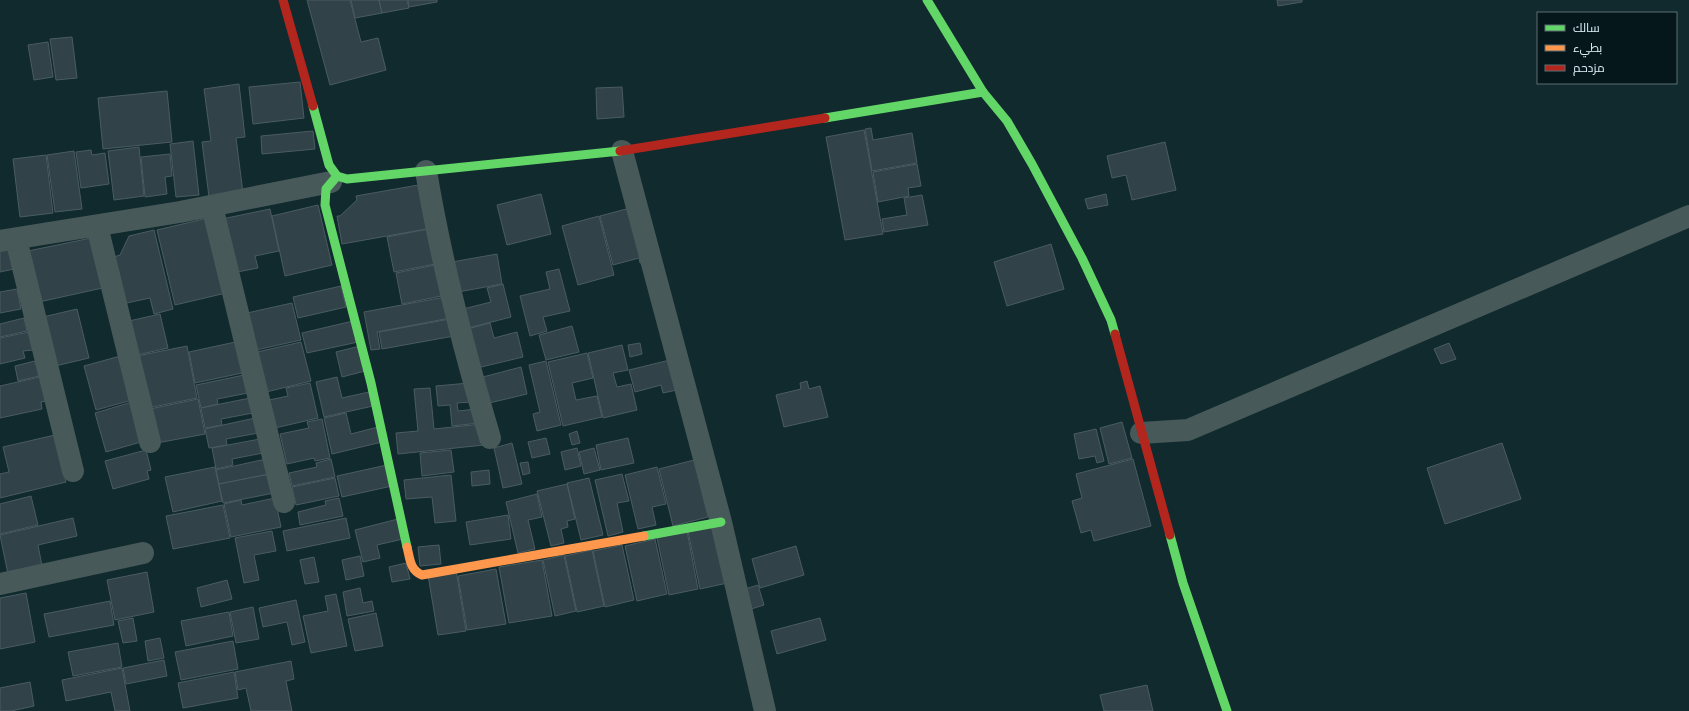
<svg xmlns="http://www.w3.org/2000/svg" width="1689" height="711" font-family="Arial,Cairo,sans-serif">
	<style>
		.building { fill: #314249; stroke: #4a5c62 }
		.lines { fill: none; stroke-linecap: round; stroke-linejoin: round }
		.street { stroke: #475958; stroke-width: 22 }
		.fast { stroke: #63d668; stroke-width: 9 }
		.slow { stroke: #ff974d; stroke-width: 9 }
		.jam { stroke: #b3261e; stroke-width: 9 }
	</style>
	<rect width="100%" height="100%" fill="#102a2e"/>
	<g class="building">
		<path d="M307 0H350L361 42 378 38 386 70 330 85Z"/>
		<path d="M351 0H379L382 13 355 18Z"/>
		<path d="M379 0H407L409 8 382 13Z"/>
		<path d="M408 0H437V2L409 7Z"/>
		<path d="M1277 0H1302V2L1278 6Z"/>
		<path d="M72 37 77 78 56 80 50 39Z"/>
		<path d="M48 42 53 77 34 80 28 45Z"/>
		<path d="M300 82 304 118 253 124 249 87Z"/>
		<path d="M239 84 245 137 236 138 243 193 209 197 202 142 211 141 204 89Z"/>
		<path d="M622 87 624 117 597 119 596 88Z"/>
		<path d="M167 91 172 142 103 149 98 98Z"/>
		<path d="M871 128 873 140 912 133 917 163 872 171 865 129Z"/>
		<path d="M864 130 883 234 845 240 826 137Z"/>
		<path d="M313 131 315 149 262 154 261 136Z"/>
		<path d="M193 141 199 195 176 197 170 144Z"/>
		<path d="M1165 142 1176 190 1132 200 1126 175 1112 178 1107 156Z"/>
		<path d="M139 147 144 196 114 200 108 151Z"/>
		<path d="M91 150 92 155 105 153 109 184 81 188 76 152Z"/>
		<path d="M74 151 82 209 55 212 47 155Z"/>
		<path d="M170 154 172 176 165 177 167 194 145 197 141 157Z"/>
		<path d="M46 155 53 213 20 217 13 159Z"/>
		<path d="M917 164 921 186 908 188 909 196 878 202 873 172Z"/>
		<path d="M424 184 432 228 342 244 337 216H340L357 200 356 196Z"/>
		<path d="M541 194 551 234 507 245 497 205Z"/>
		<path d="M1106 194 1108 205 1088 209 1085 199Z"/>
		<path d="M922 195 928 225 884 232 882 219 907 215 904 198Z"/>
		<path d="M318 205 332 265 285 276 272 216Z"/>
		<path d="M630 208 645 262 640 263 639 258 613 265 600 216Z"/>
		<path d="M270 209 279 251 255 256 258 268 237 272 222 219Z"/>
		<path d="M599 216 614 275 578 285 562 226Z"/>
		<path d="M208 218 226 293 175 305 157 230Z"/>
		<path d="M433 228 440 263 394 272 387 237Z"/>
		<path d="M154 230 173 309 154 314 150 298 122 304 111 258 120 255 129 236Z"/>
		<path d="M96 237 107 287 39 302 28 251Z"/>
		<path d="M1051 244 1064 289 1007 306 994 262Z"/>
		<path d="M10 248 14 269 0 272V250Z"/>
		<path d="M497 254 502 284 458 292 452 262Z"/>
		<path d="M440 264 446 295 402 304 396 273Z"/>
		<path d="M559 269 570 311 543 317 547 331 530 336 520 296 550 289 546 272Z"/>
		<path d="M503 284 511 317 468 328 463 309 491 302 487 288Z"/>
		<path d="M341 286 346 307 298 318 293 297Z"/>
		<path d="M17 289 21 309 0 313V292Z"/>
		<path d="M445 297 450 318 377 332 380 349 371 350 364 312Z"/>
		<path d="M292 303 301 340 256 350 247 313Z"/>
		<path d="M77 309 89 358 55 366 43 317Z"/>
		<path d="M160 314 168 348 137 355 129 321Z"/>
		<path d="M24 318 27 331 0 337V324Z"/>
		<path d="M450 319 454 336 382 349 379 332Z"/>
		<path d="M353 321 358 342 307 353 302 333Z"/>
		<path d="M490 323 494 338 517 332 523 357 477 368 467 329Z"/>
		<path d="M572 326 579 352 546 360 539 335Z"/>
		<path d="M29 332 33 350 23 351 25 358 0 364V338Z"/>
		<path d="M240 341 247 372 195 383 189 352Z"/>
		<path d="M301 342 311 381 266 392 257 352Z"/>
		<path d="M640 343 642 354 630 357 628 345Z"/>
		<path d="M1449 343 1456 359 1441 364 1434 349Z"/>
		<path d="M622 345 628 370 613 373 617 387 631 384 637 410 603 418 588 353Z"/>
		<path d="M187 346 197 398 148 408 137 356Z"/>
		<path d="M360 346 365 371 342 377 336 352Z"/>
		<path d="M587 353 593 378 572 383 576 400 597 396 602 417 563 426 548 362Z"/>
		<path d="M124 355 136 399 96 410 84 366Z"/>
		<path d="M670 360 677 390 663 393 661 385 635 392 629 370Z"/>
		<path d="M35 361 39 376 18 381 15 366Z"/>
		<path d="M546 361 561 425 537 431 533 414 540 412 529 365Z"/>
		<path d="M521 367 527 394 485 404 479 378Z"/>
		<path d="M244 375 248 393 217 399 218 404 201 408 196 385Z"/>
		<path d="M40 377 46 401 41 402 42 409 0 418V386Z"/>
		<path d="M337 377 342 398 369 392 373 406 324 417 316 382Z"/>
		<path d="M807 381 809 389 820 386 828 417 784 427 776 395 801 389 800 383Z"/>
		<path d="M310 383 318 418 275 428 269 400 288 396 286 388Z"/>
		<path d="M469 383 471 402 457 403 458 411 477 409 479 423 452 426 450 405 438 406 436 386Z"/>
		<path d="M430 388 434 429 482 424 484 445 398 454 396 433 418 431 414 389Z"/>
		<path d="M250 398 253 413 221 419 222 425 205 428 201 408Z"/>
		<path d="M198 399 205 434 157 443 150 409Z"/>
		<path d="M132 402 141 442 106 452 95 413Z"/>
		<path d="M346 413 351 434 378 427 382 442 332 454 324 418Z"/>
		<path d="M255 418 258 433 226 439 227 445 209 448 205 429Z"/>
		<path d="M322 419 330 458 315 461 314 458 287 464 280 434 309 428 307 422Z"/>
		<path d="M1122 422 1132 458 1109 464 1100 428Z"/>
		<path d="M1096 429 1104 461 1097 463 1095 456 1079 459 1074 434Z"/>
		<path d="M577 431 580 443 572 445 569 434Z"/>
		<path d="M55 435 66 482 0 498V474L9 472 3 447Z"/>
		<path d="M546 438 550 454 532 458 528 442Z"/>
		<path d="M628 438 634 463 601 470 596 445Z"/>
		<path d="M260 439 263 453 232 459 233 465 216 469 212 448Z"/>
		<path d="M512 443 522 484 503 488 494 448Z"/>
		<path d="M1502 443 1521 499 1445 524 1427 468Z"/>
		<path d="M577 448 581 466 565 470 561 452Z"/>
		<path d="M594 448 600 470 584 474 579 452Z"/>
		<path d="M146 450 151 470 147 471 149 479 113 489 105 461Z"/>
		<path d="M451 450 454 472 422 476 420 453Z"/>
		<path d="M266 459 269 474 219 484 216 470Z"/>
		<path d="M331 459 335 477 292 486 289 473 317 467 316 463Z"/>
		<path d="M1133 459 1151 526 1094 541 1091 530 1081 533 1072 501 1082 498 1076 474Z"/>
		<path d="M694 460 708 517 673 526 659 469Z"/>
		<path d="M528 462 530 473 523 475 520 463Z"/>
		<path d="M387 465 392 486 342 497 337 476Z"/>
		<path d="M215 467 222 501 173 512 165 477Z"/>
		<path d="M657 467 666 504 652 507 656 525 638 529 625 475Z"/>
		<path d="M489 470 490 484 472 486 471 472Z"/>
		<path d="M270 474 274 493 223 503 219 484Z"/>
		<path d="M622 474 629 501 617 503 623 532 608 536 595 480Z"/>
		<path d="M451 475 456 521 435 523 432 497 406 499 404 480Z"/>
		<path d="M335 478 339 496 296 505 292 487Z"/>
		<path d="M589 478 603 535 581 540 567 483Z"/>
		<path d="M567 484 575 519 567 521 568 527 561 529 564 543 551 546 537 491Z"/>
		<path d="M537 494 542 517 528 520 535 549 518 553 506 502Z"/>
		<path d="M31 496 38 525 0 534V504Z"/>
		<path d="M275 498 281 527 231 537 224 504 241 500 242 505Z"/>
		<path d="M339 498 343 516 300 525 298 512 326 505 325 501Z"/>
		<path d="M223 505 230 538 173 549 166 516Z"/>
		<path d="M508 515 511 539 470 545 466 522Z"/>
		<path d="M73 518 77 536 38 545 42 566 8 574 0 535Z"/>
		<path d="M346 518 350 538 287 551 283 531Z"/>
		<path d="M398 519 403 539 377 545 380 558 363 562 355 530Z"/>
		<path d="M720 524 732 582 700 589 688 531Z"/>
		<path d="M272 531 276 551 254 555 259 580 244 583 235 538Z"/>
		<path d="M687 531 698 589 669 595 657 538Z"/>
		<path d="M655 539 667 594 637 601 625 546Z"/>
		<path d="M439 545 441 564 420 566 418 547Z"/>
		<path d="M622 545 634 600 605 607 593 551Z"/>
		<path d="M796 546 804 575 760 588 752 559Z"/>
		<path d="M592 550 604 606 577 612 565 556Z"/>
		<path d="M564 555 576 611 555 616 543 560Z"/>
		<path d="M360 556 364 576 346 580 342 560Z"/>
		<path d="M314 557 319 582 305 584 300 560Z"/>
		<path d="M542 560 552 616 509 623 499 567Z"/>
		<path d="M406 563 410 579 392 582 389 567Z"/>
		<path d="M496 569 506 624 467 630 458 576Z"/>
		<path d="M456 570 466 631 438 635 428 575Z"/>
		<path d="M147 572 154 612 115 620 107 580Z"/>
		<path d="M227 580 232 599 201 607 197 588Z"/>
		<path d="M758 585 764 605 748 610 745 589Z"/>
		<path d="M360 588 363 603 372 601 374 611 347 616 343 592Z"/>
		<path d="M26 593 35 642 0 649V598Z"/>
		<path d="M336 594 347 646 311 653 303 616 328 611 325 596Z"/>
		<path d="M296 600 305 642 292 645 287 622 263 627 259 608Z"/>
		<path d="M110 601 114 625 49 637 44 614Z"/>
		<path d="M253 607 259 639 236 643 230 612Z"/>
		<path d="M229 612 233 636 186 646 181 621Z"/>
		<path d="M376 613 383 646 355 651 348 619Z"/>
		<path d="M133 618 137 641 123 643 118 621Z"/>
		<path d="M820 618 826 640 777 654 771 631Z"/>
		<path d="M160 638 164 658 148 661 145 641Z"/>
		<path d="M233 641 238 669 181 680 175 652Z"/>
		<path d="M118 643 122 667 73 676 68 652Z"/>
		<path d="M164 660 167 676 126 684 123 668Z"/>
		<path d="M291 661 294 679 286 681 292 711H251L246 688 238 690 235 672Z"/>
		<path d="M122 668 130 711H115L111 692 66 701 62 680Z"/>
		<path d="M234 672 238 698 183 708 178 683Z"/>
		<path d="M30 682 34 706 11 711H0V688Z"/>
		<path d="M1147 685 1153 711H1104L1100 695Z"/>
	</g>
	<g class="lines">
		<g class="street">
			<path d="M622 151 721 522 765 711"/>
			<path d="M426 171C441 261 464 350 490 438"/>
			<path d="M212 206 284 502"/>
			<path d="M97 226 150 442"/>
			<path d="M16 239 73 471"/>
			<path d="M0 241 180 212 331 182"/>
			<path d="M1141 433 1188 430 1689 216"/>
			<path d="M0 584 143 553"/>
		</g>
		<g class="fast">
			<path d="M927 0 983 92 1007 121 1032 164 1082 258 1111 320 1115 334"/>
			<path d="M313 106 329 165 337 176 347 179 620 151"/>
			<path d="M825 118 983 92"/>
			<path d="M337 176 326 189 325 205 371 383 407 547"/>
			<path d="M1170 535 1183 583 1227 711"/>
			<path d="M644 536 721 522"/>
		</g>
		<path class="slow" d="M407 547C410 559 410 570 422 575L644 536"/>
		<g class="jam">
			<path d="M283 0 313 106"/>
			<path d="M620 151 825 118"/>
			<path d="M1115 334 1170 535"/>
		</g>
	</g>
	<rect x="1537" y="12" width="140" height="72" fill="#06171b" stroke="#5c6f74"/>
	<rect x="1545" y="25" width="20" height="6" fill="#63d668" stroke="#5c6f74"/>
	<text x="1573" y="32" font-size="12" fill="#def4fa">سالك</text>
	<rect x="1545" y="45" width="20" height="6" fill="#ff974d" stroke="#5c6f74"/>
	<text x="1573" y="52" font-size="12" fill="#def4fa">بطيء</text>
	<rect x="1545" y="65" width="20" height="6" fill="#b3261e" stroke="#5c6f74"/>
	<text x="1573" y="72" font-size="12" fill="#def4fa">مزدحم</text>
</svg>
